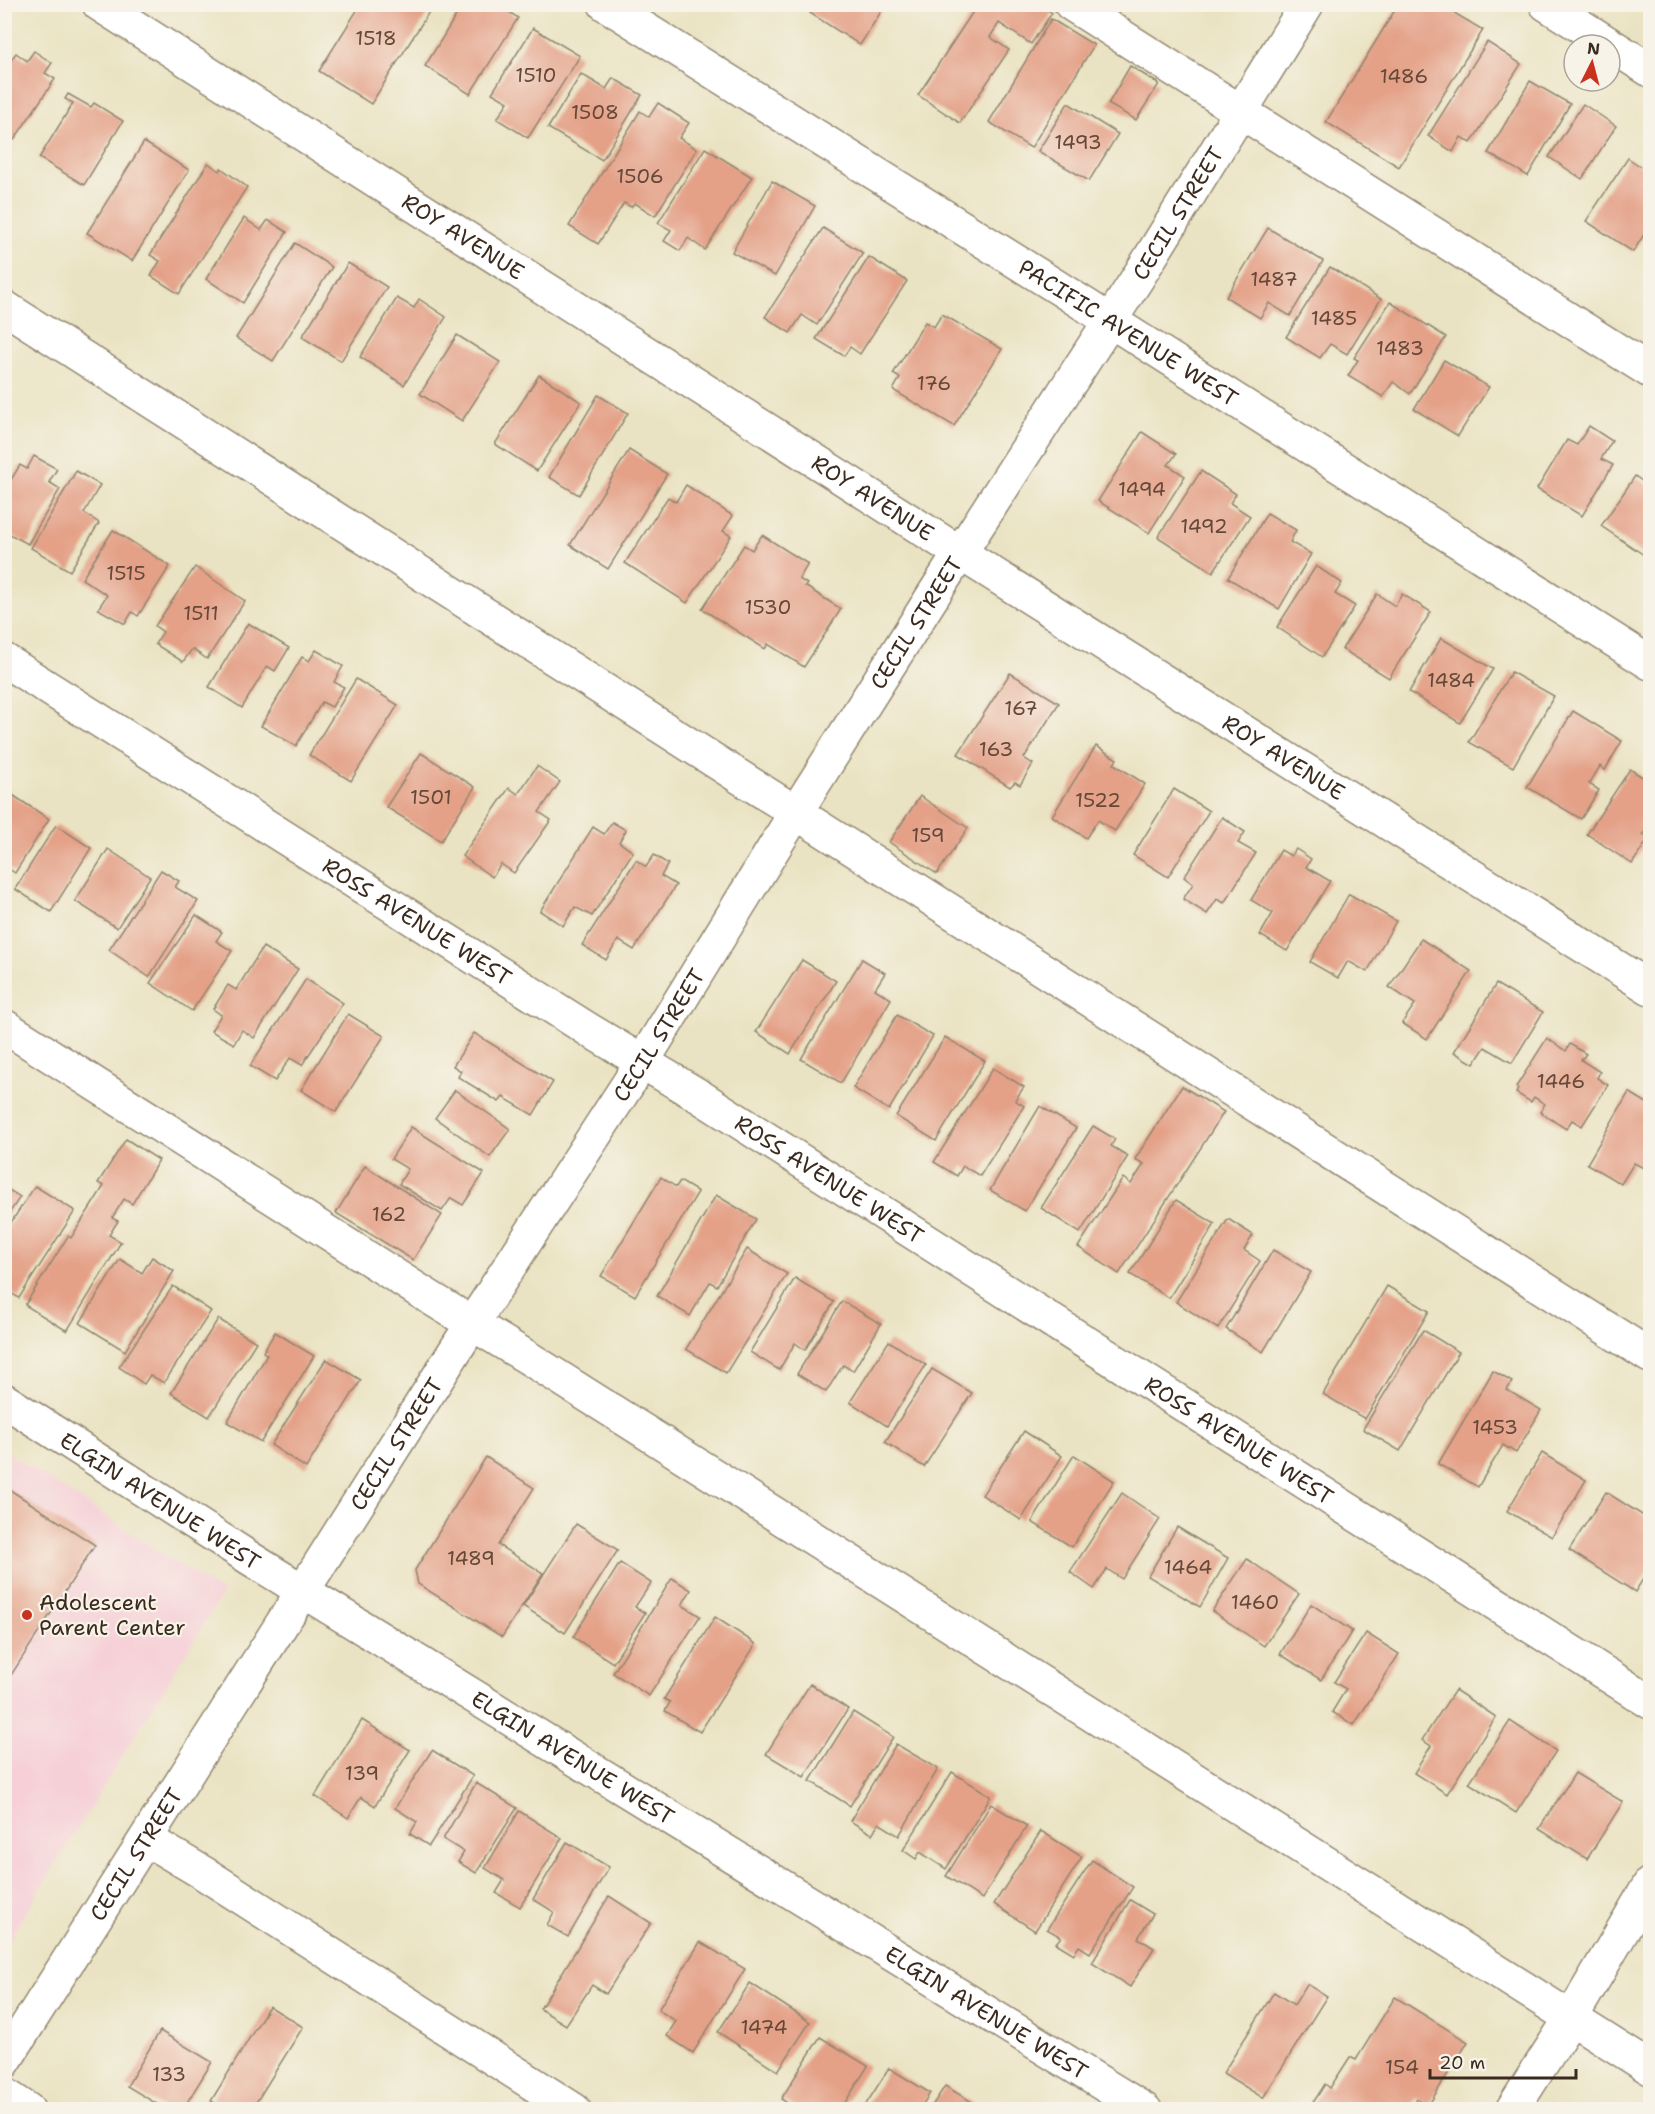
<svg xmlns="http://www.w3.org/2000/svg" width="1655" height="2114" font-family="'Shantell Sans',sans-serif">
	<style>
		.built { fill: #f6cfd7 }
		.building { fill: #e4a188 }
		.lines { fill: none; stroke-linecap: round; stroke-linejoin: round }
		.minor-casing { stroke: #928670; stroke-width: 36 }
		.minor { stroke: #fff; stroke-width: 33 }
		.poi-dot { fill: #c8321e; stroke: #f7f3e8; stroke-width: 2 }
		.labels { text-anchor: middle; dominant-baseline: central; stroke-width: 4.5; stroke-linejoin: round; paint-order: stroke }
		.number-label { font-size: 20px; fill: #654838 }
		.street-label { font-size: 22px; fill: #3b2a1e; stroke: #f7f3e8 }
		.poi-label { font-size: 22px; fill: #3b2a1e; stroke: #f7f3e8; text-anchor: start }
	</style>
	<rect width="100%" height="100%" fill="#f7f3e8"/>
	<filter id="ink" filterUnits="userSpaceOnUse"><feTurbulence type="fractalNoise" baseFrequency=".0167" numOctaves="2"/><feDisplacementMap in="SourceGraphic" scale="12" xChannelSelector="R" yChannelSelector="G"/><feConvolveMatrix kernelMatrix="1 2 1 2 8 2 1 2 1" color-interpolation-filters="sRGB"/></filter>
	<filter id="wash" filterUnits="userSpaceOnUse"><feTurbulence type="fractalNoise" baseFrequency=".008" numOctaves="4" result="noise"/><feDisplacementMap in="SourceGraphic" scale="24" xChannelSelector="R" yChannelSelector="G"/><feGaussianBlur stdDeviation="1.35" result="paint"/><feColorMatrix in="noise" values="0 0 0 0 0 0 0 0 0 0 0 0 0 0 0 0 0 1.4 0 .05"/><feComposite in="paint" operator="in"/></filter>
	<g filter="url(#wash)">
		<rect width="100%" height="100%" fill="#eae3c3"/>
		<path class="built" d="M5 1451 223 1593 5 1946Z"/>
		<g id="blocks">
			<g class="building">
				<path d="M361 4H434L371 104 319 71Z"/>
				<path d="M463 4H497L518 18 470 94 425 66Z"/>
				<path d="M816 4H886L860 45 810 13Z"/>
				<path d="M978 4H1039L1052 13 1031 44 999 23 990 37 1009 50 960 123 918 95Z"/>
				<path d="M1398 5H1441L1483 30 1399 167 1326 122Z"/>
				<path d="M1051 19 1094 45 1031 148 989 122Z"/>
				<path d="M533 28 580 56 528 138 497 119 508 102 492 93Z"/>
				<path d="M1487 42 1521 64 1471 143 1461 137 1453 152 1428 136Z"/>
				<path d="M34 51 52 63 45 73 55 79 14 140 7 136 4 141V70L16 53 27 61Z"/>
				<path d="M1130 66 1159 84 1136 120 1108 104Z"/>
				<path d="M581 74 606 89 613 78 642 95 602 160 548 128Z"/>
				<path d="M1530 81 1570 104 1528 176 1488 153Z"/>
				<path d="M68 94 91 107 94 103 123 121 84 185 39 158 73 103 65 99Z"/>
				<path d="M658 103 689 123 679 138 697 149 655 216 635 203 631 207 624 203 598 244 569 226 640 111 649 117Z"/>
				<path d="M1068 103 1118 134 1089 181 1038 151Z"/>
				<path d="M1583 104 1616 126 1582 179 1549 157Z"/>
				<path d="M144 142 189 170 132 261 87 233Z"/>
				<path d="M705 148 752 177 705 250 688 238 680 251 664 241 671 230 658 223Z"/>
				<path d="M1628 158 1650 173V225L1633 252 1586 221Z"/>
				<path d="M208 163 220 171 221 168 247 187 179 294 151 276 160 261 150 255Z"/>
				<path d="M772 181 815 206 775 276 732 252Z"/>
				<path d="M244 218 261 230 268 220 287 232 243 303 206 279Z"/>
				<path d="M823 228 863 253 817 325 802 315 790 333 765 317Z"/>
				<path d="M1268 228 1323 261 1290 316 1269 303 1260 318 1226 297Z"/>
				<path d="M295 243 332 267 273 361 236 338Z"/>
				<path d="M869 257 907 281 860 354 850 347 844 356 816 339Z"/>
				<path d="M348 263 387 287 341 361 302 337Z"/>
				<path d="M1330 267 1381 299 1347 354 1330 344 1320 358 1286 337Z"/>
				<path d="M397 298 414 308 419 299 446 317 404 385 360 357Z"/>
				<path d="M1390 302 1446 337 1410 394 1393 382 1383 397 1348 376 1358 360 1354 358Z"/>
				<path d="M942 314 1002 349 954 426 893 390 900 378 893 374 925 322 934 327Z"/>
				<path d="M457 335 500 362 462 421 420 394Z"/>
				<path d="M1444 360 1489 387 1458 436 1414 409Z"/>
				<path d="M539 375 581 402 537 471 495 444Z"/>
				<path d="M598 395 628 413 579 495 549 477Z"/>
				<path d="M1589 426 1612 441 1601 459 1613 465 1582 516 1537 489 1567 440 1577 445Z"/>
				<path d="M1142 432 1176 454 1168 465 1185 476 1149 533 1098 501Z"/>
				<path d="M629 450 667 474 608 569 570 545Z"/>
				<path d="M34 456 57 469 49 482 60 489 28 544 4 531V491L20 465 27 469Z"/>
				<path d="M76 471 100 485 84 513 99 523 70 571 31 548Z"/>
				<path d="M1201 471 1236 494 1230 503 1250 516 1213 572 1158 537Z"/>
				<path d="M1635 476 1650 487V552L1647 557 1601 526Z"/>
				<path d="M686 485 733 516 723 531 731 536 687 603 625 563 668 497 676 502Z"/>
				<path d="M1267 513 1296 530 1290 542 1311 554 1279 609 1228 578Z"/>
				<path d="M113 530 170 566 138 616 132 612 125 624 98 609 107 595 82 579Z"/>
				<path d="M762 535 808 564 799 579 807 584 805 586 841 609 804 667 768 644 765 649 702 609 744 545 752 550Z"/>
				<path d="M1316 566 1342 583 1335 594 1355 606 1322 657 1277 627Z"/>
				<path d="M195 567 245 601 207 659 192 649 183 662 155 644 163 632 155 626Z"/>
				<path d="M1377 594 1395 606 1402 594 1431 612 1389 678 1342 649Z"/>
				<path d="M248 623 289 648 275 671 267 666 242 708 209 687Z"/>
				<path d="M1441 638 1493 669 1460 723 1409 692Z"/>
				<path d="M316 650 343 666 334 682 344 687 332 707 322 702 296 746 261 726 302 657 309 661Z"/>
				<path d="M1511 672 1554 696 1513 767 1469 742Z"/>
				<path d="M1010 673 1059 703 1024 758 1033 764 1020 785 1015 782 1010 787 958 754Z"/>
				<path d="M356 679 398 705 351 781 309 755Z"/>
				<path d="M1573 711 1622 741 1605 770 1600 766 1589 784 1599 790 1581 819 1527 787Z"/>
				<path d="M1096 746 1117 759 1114 764 1145 784 1115 831 1098 820 1086 838 1052 816Z"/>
				<path d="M421 753 475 787 441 841 386 807Z"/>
				<path d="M537 766 560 782 539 812 551 820 514 873 501 864 492 877 462 856 509 788 518 794Z"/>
				<path d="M1630 769 1650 782V823L1643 835 1649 838 1632 864 1587 834Z"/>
				<path d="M1174 789 1209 811 1168 877 1133 855Z"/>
				<path d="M8 792 49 819 15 873 6 867 4 869V798Z"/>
				<path d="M920 796 968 828 937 874 889 842Z"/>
				<path d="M1222 817 1245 832 1238 843 1256 853 1224 903 1217 899 1207 914 1183 899 1193 884 1184 877Z"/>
				<path d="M612 822 626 830 619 842 633 852 592 916 575 907 563 926 540 911 593 827 604 834Z"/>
				<path d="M56 825 91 848 51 912 15 889Z"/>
				<path d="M108 849 150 877 117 928 75 901Z"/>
				<path d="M1296 849 1311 859 1306 867 1330 881 1287 951 1260 935 1273 913 1251 900 1281 850 1291 856Z"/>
				<path d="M654 855 668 864 661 876 676 885 634 950 618 940 606 960 582 945 636 860 646 867Z"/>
				<path d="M161 870 179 881 175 887 198 901 149 977 109 950Z"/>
				<path d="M1349 894 1396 921 1367 972 1348 961 1338 978 1310 962Z"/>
				<path d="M196 915 222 932 216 941 232 951 192 1011 150 983Z"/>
				<path d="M1421 939 1471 971 1427 1039 1402 1023 1415 1004 1389 987Z"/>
				<path d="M263 947 298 969 254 1038 242 1030 234 1044 211 1031 221 1015 213 1009 228 985 236 990Z"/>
				<path d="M862 959 885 973 875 989 891 999 841 1083 801 1059Z"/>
				<path d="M802 960 836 981 790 1054 756 1032Z"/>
				<path d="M306 979 343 1003 302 1065 290 1058 275 1081 250 1066Z"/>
				<path d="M1496 984 1543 1012 1512 1063 1485 1047 1474 1064 1454 1052Z"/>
				<path d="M348 1014 384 1036 336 1112 301 1090Z"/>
				<path d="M897 1015 933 1036 889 1110 853 1088Z"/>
				<path d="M474 1033 553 1082 533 1115 503 1097 499 1102 458 1077 461 1071 453 1066Z"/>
				<path d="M945 1037 985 1061 936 1141 896 1116Z"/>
				<path d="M1547 1038 1566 1051 1570 1044 1586 1054 1581 1060 1600 1072 1597 1078 1608 1085 1582 1126 1572 1120 1566 1129 1540 1112 1545 1104 1534 1097 1531 1102 1516 1093 1518 1089 1516 1087Z"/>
				<path d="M993 1068 1024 1087 1015 1100 1024 1106 980 1176 963 1166 957 1176 934 1162Z"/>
				<path d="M1182 1086 1224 1112 1119 1274 1078 1247 1123 1178 1131 1184 1144 1164 1135 1159Z"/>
				<path d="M455 1090 510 1129 490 1157 435 1118Z"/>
				<path d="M1629 1092 1650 1105V1168L1649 1171 1634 1163 1621 1184 1587 1164Z"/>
				<path d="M1040 1106 1076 1128 1025 1211 990 1190Z"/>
				<path d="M1093 1126 1115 1139 1111 1146 1128 1156 1080 1233 1041 1208Z"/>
				<path d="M411 1127 484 1173 463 1205 451 1198 442 1211 399 1184 408 1169 391 1159Z"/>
				<path d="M126 1139 159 1160 132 1204 124 1199 112 1218 118 1221 109 1235 121 1242 67 1331 25 1305 68 1236 71 1238 104 1186 98 1183Z"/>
				<path d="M365 1166 442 1215 413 1260 336 1213Z"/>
				<path d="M661 1177 676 1187 680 1181 698 1192 635 1296 601 1276Z"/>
				<path d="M35 1186 75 1211 19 1298 4 1289V1233Z"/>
				<path d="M4 1187 20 1197 4 1221Z"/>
				<path d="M716 1195 756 1219 717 1286 710 1282 690 1316 657 1296Z"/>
				<path d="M1176 1200 1215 1224 1169 1298 1130 1274Z"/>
				<path d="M1228 1219 1253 1235 1244 1250 1260 1261 1218 1329 1176 1302Z"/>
				<path d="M747 1249 787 1274 726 1373 686 1349Z"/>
				<path d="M1273 1250 1311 1272 1263 1352 1226 1329Z"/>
				<path d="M152 1257 174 1271 125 1351 80 1323 120 1259 142 1273Z"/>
				<path d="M795 1278 834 1302 805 1350 795 1343 779 1370 750 1352Z"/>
				<path d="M173 1286 211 1311 164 1383 150 1375 144 1384 119 1367Z"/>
				<path d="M1387 1286 1429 1311 1365 1419 1323 1394Z"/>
				<path d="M842 1301 881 1324 853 1371 843 1365 826 1392 797 1374Z"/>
				<path d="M218 1319 256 1342 209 1417 171 1393Z"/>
				<path d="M1423 1330 1459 1352 1400 1451 1363 1429Z"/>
				<path d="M275 1332 314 1356 261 1442 227 1422 267 1355 263 1352Z"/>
				<path d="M889 1341 926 1365 887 1426 850 1402Z"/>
				<path d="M326 1359 361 1380 306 1468 271 1445Z"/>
				<path d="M932 1369 972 1393 924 1467 885 1442Z"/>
				<path d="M1493 1371 1512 1382 1507 1390 1541 1410 1516 1453 1503 1445 1478 1487 1438 1464Z"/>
				<path d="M1024 1431 1062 1456 1021 1520 982 1495Z"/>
				<path d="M1542 1453 1586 1480 1552 1537 1507 1511Z"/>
				<path d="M1074 1455 1114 1481 1072 1547 1032 1522Z"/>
				<path d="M486 1457 534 1488 498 1545 543 1573 502 1637 418 1584 415 1570Z"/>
				<path d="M4 1486 95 1545 4 1686Z"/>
				<path d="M1606 1492 1650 1520V1568L1635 1592 1569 1550Z"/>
				<path d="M1122 1493 1160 1519 1122 1579 1107 1569 1094 1589 1070 1572Z"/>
				<path d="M576 1524 618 1550 565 1633 523 1606Z"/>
				<path d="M1177 1527 1228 1558 1200 1607 1148 1576Z"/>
				<path d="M1247 1559 1299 1594 1264 1646 1212 1611Z"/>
				<path d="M620 1563 651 1583 635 1607 645 1613 613 1663 573 1637Z"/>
				<path d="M672 1578 691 1590 682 1605 700 1616 649 1696 613 1673Z"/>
				<path d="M1311 1604 1352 1631 1321 1680 1280 1654Z"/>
				<path d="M715 1617 756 1644 700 1732 665 1711 670 1702 664 1699Z"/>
				<path d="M1366 1633 1399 1654 1354 1725 1332 1712 1346 1689 1334 1682Z"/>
				<path d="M810 1684 848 1709 804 1777 766 1754Z"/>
				<path d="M1455 1690 1496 1717 1447 1794 1414 1773 1431 1746 1422 1740Z"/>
				<path d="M853 1712 893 1737 850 1806 810 1781Z"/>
				<path d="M362 1720 410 1750 375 1806 361 1797 348 1818 315 1796Z"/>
				<path d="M1510 1721 1556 1751 1516 1813 1469 1783Z"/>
				<path d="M896 1744 938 1769 899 1836 879 1823 872 1834 850 1821Z"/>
				<path d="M432 1750 473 1776 429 1846 410 1834 417 1822 395 1808Z"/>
				<path d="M952 1772 991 1796 946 1869 920 1852 916 1859 903 1850Z"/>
				<path d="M1575 1773 1623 1802 1587 1859 1539 1829Z"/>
				<path d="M476 1783 517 1808 476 1873 458 1862 464 1852 443 1839Z"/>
				<path d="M991 1804 1027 1826 982 1899 946 1876Z"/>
				<path d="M519 1811 562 1838 520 1907 496 1893 504 1880 485 1868Z"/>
				<path d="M1041 1831 1082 1857 1035 1931 994 1904Z"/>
				<path d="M567 1842 609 1867 568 1937 547 1925 554 1912 533 1899Z"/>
				<path d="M1092 1860 1133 1887 1090 1953 1079 1946 1074 1954 1056 1943 1061 1937 1047 1929Z"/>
				<path d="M609 1896 651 1923 606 1994 592 1985 566 2025 540 2009Z"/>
				<path d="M1130 1900 1153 1914 1138 1938 1154 1948 1130 1987 1092 1963Z"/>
				<path d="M700 1942 745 1969 693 2053 667 2036 676 2021 658 2010Z"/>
				<path d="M750 1983 810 2022 778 2071 718 2032Z"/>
				<path d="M1307 1984 1327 1996 1263 2098 1223 2073 1274 1992 1294 2005Z"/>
				<path d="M1395 1997 1468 2042 1428 2106 1416 2098 1409 2109H1309L1325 2084 1330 2088 1350 2057 1356 2060Z"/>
				<path d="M269 2006 303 2027 252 2109H226L211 2101Z"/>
				<path d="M160 2031 212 2062 183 2109H165L127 2086Z"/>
				<path d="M820 2037 868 2066 841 2109H797L781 2099Z"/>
				<path d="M889 2068 930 2093 920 2109H863Z"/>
				<path d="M945 2086 984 2109H930Z"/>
			</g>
		</g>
	</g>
	<g filter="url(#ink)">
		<use href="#blocks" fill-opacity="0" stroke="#928670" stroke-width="1.5"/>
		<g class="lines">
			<g class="minor-casing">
				<g id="minor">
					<path id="s1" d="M99 4 960 553 1650 988"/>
					<path id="s2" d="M605 4 1057 287 1650 663"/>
					<path d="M1071 4 1650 371"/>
					<path d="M1546 4 1650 70"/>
					<path d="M4 307 743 779 1650 1356"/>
					<path id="s3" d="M4 660 589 1030 699 1096 1650 1702"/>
					<path d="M4 1026 421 1292 530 1359 1650 2068"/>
					<path id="s4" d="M4 1400 251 1559 1145 2110"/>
					<path d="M146 1839 205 1874 574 2110"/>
					<path id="s5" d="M4 2062 472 1324 643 1061 796 812 960 553 1137 279 1307 4"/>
					<path d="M4 2094 28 2110"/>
					<path d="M1512 2110 1571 2018 1650 1884"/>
				</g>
			</g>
			<use href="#minor" class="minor"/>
		</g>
	</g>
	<circle class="poi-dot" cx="27" cy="1615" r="6"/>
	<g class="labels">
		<g class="number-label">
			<text x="376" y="38">1518</text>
			<text x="536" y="75">1510</text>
			<text x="1404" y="76">1486</text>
			<text x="595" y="112">1508</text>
			<text x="1078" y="142">1493</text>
			<text x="640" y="176">1506</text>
			<text x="1274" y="279">1487</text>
			<text x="1334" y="318">1485</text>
			<text x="1400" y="348">1483</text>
			<text x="934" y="383">176</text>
			<text x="1142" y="489">1494</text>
			<text x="1204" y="526">1492</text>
			<text x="126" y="573">1515</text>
			<text x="768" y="607">1530</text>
			<text x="201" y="613">1511</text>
			<text x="1451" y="680">1484</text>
			<text x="1021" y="708">167</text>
			<text x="996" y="749">163</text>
			<text x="431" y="797">1501</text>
			<text x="1098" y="800">1522</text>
			<text x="928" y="835">159</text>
			<text x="1561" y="1081">1446</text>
			<text x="389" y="1214">162</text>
			<text x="1495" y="1427">1453</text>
			<text x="471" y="1558">1489</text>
			<text x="1188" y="1567">1464</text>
			<text x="1255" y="1602">1460</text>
			<text x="362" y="1773">139</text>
			<text x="764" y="2027">1474</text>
			<text x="1402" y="2067">154</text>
			<text x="169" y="2074">133</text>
		</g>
		<g class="street-label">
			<text stroke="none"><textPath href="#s5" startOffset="2190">CECIL STREET</textPath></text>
			<text stroke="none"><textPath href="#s1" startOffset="432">ROY AVENUE</textPath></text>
			<text stroke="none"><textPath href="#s2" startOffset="618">PACIFIC AVENUE WEST</textPath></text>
			<text stroke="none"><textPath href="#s1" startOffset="918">ROY AVENUE</textPath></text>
			<text stroke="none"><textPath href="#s5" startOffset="1704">CECIL STREET</textPath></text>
			<text stroke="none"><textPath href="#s1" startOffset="1404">ROY AVENUE</textPath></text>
			<text stroke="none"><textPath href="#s3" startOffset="489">ROSS AVENUE WEST</textPath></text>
			<text stroke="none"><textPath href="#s5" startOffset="1218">CECIL STREET</textPath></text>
			<text stroke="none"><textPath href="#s3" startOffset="975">ROSS AVENUE WEST</textPath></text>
			<text stroke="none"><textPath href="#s3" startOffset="1461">ROSS AVENUE WEST</textPath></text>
			<text stroke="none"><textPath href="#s5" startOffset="732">CECIL STREET</textPath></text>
			<text stroke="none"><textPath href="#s4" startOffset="186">ELGIN AVENUE WEST</textPath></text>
			<text stroke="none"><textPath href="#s4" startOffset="672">ELGIN AVENUE WEST</textPath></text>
			<text stroke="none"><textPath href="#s5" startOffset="246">CECIL STREET</textPath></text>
			<text stroke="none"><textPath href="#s4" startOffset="1158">ELGIN AVENUE WEST</textPath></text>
		</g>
		<g class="poi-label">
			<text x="39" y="1602">Adolescent<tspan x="39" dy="25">Parent Center</tspan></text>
		</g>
	</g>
	<rect width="1655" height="2114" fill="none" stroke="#f7f3e8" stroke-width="24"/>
	<g transform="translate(1592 63) rotate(6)"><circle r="28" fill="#f7f3e8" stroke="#aca397" stroke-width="1.5"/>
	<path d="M0-4.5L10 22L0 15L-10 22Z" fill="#c8321e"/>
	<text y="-9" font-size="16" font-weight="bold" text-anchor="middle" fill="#3b2a1e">N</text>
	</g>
	<path d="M1430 2069v9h146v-9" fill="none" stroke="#3b2a1e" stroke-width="3"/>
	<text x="1439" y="2069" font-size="18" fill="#3b2a1e" stroke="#f7f3e8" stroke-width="4.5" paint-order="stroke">20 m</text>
</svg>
